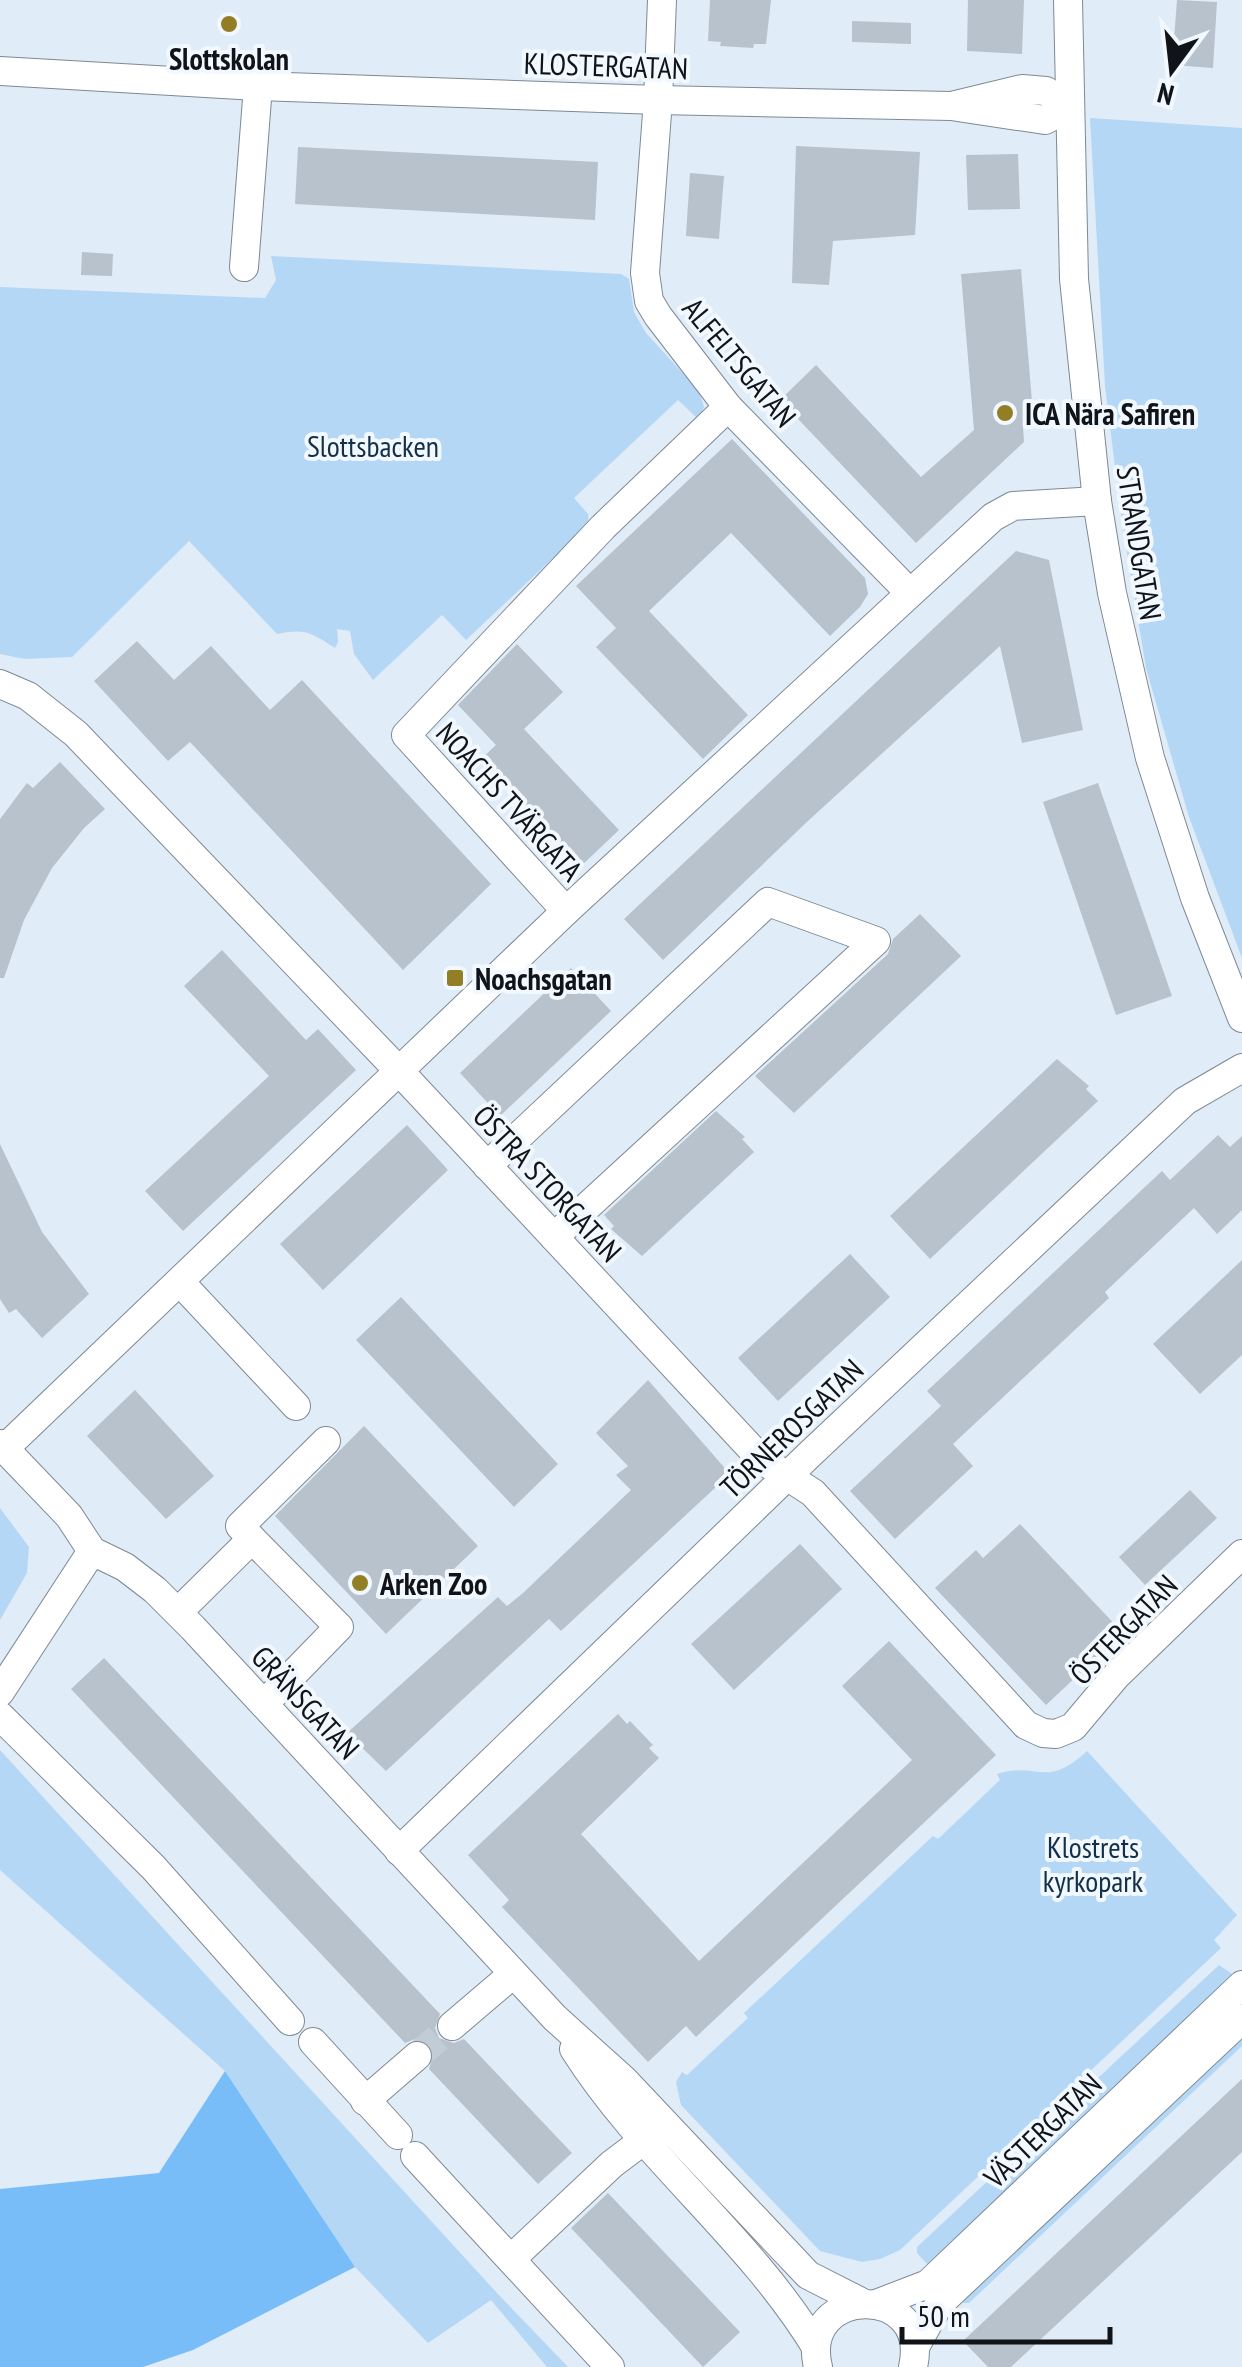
<svg xmlns="http://www.w3.org/2000/svg" width="1242" height="2367" font-family="'PT Sans Narrow',sans-serif">
	<style>
		.green { fill: #b5d7f6 }
		.forest { fill: #79bdf8 }
		.building { fill: #b7c2cd }
		.lines { fill: none; stroke-linecap: round; stroke-linejoin: round }
		.minor-tunnel { stroke: #c1ccd6; stroke-width: 28; stroke-dasharray: 28 14; stroke-linecap: butt }
		.minor-casing { stroke: #7e8993; stroke-width: 30 }
		.minor { stroke: #fff; stroke-width: 28 }
		.poi-dot { fill: #927e25; stroke: #f1f8ff; stroke-width: 4 }
		.labels { text-anchor: middle; dominant-baseline: central; stroke-width: 8; stroke-linejoin: round; paint-order: stroke }
		.poi-label { font-size: 30px; font-weight: bold; fill: #101418; stroke: #f1f8ff; text-anchor: start }
		.street-label { font-size: 30px; fill: #101418; stroke: #f1f8ff }
		.park-label { font-size: 30px; fill: #133048; stroke: #f1f8ff }
	</style>
	<rect width="100%" height="100%" fill="#e0ecf7"/>
	<g class="green">
		<path d="M1090 118 1242 128V958L1189 817 1146 668 1122 523 1105 386Z"/>
		<path d="M271 256 621 274 629 279 634 312 646 333 699 391 704 407 699 420 678 400 574 498 588 514 589 524 466 640 442 615 373 680 354 654 350 631 337 629 338 642 335 648C311 633 306 628 277 634L189 541 72 657 25 659 0 654V287L265 298 276 280Z"/>
		<path d="M0 1508 29 1547 27 1573 0 1620Z"/>
		<path d="M0 1750 497 2293 568 2367H547L491 2300 428 2343 355 2267 225 2071 0 1870Z"/>
		<path d="M1087 1751 1237 1915 1214 1940 1221 1948 900 2250 880 2259 862 2262 820 2251 681 2105 676 2082 682 2072 687 2075 748 2018 744 2013 933 1836 938 1839 1000 1780 997 1774C1038 1761 1045 1790 1087 1751Z"/>
		<path d="M1219 1965 1238 1978 930 2267 917 2253V2247Z"/>
		<path d="M1242 2025V2046L969 2303H964L956 2295Z"/>
	</g>
	<path class="forest" d="M225 2071 355 2267 193 2350 143 2367H0V2189L159 2173Z"/>
	<g class="building">
		<path d="M710 0H771L766 44H754L753 48 720 46 721 42 708 41Z"/>
		<path d="M968 0H1024L1022 54 967 51Z"/>
		<path d="M1177 0 1217 2 1213 68 1172 65Z"/>
		<path d="M852 21 911 23V44L852 42Z"/>
		<path d="M796 146 920 152 915 235 833 241 829 285 792 283Z"/>
		<path d="M298 147 598 162 595 220 295 204Z"/>
		<path d="M1018 154 1020 209 968 210 966 155Z"/>
		<path d="M690 173 724 176 719 239 686 236Z"/>
		<path d="M82 252 113 254 112 276 81 275Z"/>
		<path d="M1021 269 1034 426H1023L1024 442 916 543 780 400 816 365 921 477 974 430 961 274Z"/>
		<path d="M732 439 865 578 868 594 860 607 830 636 731 533 649 611 748 715 703 759 596 647 616 628 576 586Z"/>
		<path d="M1016 551 1049 560 1083 730 1022 743 1000 646 809 820 663 960 624 919Z"/>
		<path d="M137 641 174 680 211 646 270 710 302 680 491 884 403 970 190 742 168 761 94 681Z"/>
		<path d="M517 644 563 692 524 729 619 830 580 867 480 760 496 745 458 705Z"/>
		<path d="M60 762 105 809 84 828 52 868 24 920 4 978H0V819L27 783 33 788Z"/>
		<path d="M1098 783 1172 996 1116 1015 1043 802Z"/>
		<path d="M920 914 961 956 794 1113 755 1076 888 954 893 939Z"/>
		<path d="M222 950 306 1040 318 1029 356 1070 183 1231 145 1191 269 1076 184 986Z"/>
		<path d="M571 968 611 1011 500 1116 460 1073Z"/>
		<path d="M1057 1059 1089 1086 1086 1089 1098 1101 930 1259 890 1216Z"/>
		<path d="M716 1111 745 1137 742 1139 754 1152 642 1256 611 1229 614 1226 604 1215Z"/>
		<path d="M407 1125 448 1170 323 1290 280 1244Z"/>
		<path d="M1218 1135 1230 1147 1242 1136V1210L1217 1234 1194 1208 1105 1292 1109 1298 953 1444 973 1466 895 1539 850 1491 941 1406 927 1391 1162 1171 1170 1180Z"/>
		<path d="M0 1144 42 1232 89 1294 42 1338 16 1309 9 1313 0 1299Z"/>
		<path d="M850 1254 890 1297 778 1401 738 1358Z"/>
		<path d="M1242 1260V1355L1200 1394 1153 1344Z"/>
		<path d="M401 1297 558 1464 514 1507 356 1340Z"/>
		<path d="M648 1380 730 1474 561 1631 549 1619 386 1771 347 1733 498 1597 507 1606 523 1593 631 1490 616 1475 628 1466 596 1433Z"/>
		<path d="M135 1390 214 1476 166 1519 87 1436Z"/>
		<path d="M364 1426 478 1546 386 1634 275 1516Z"/>
		<path d="M1190 1490 1217 1518 1145 1585 1119 1557Z"/>
		<path d="M1020 1524 1123 1633 1046 1705 935 1588 976 1550 983 1558Z"/>
		<path d="M800 1544 842 1589 734 1690 691 1644Z"/>
		<path d="M889 1641 996 1755 696 2037 686 2026 648 2062 502 1907 509 1900 468 1855 618 1714 627 1724 630 1721 653 1745 649 1748 659 1758 581 1834 699 1961 912 1760 842 1686Z"/>
		<path d="M104 1658 440 2014 435 2028 439 2038 454 2043 464 2039 572 2153 538 2184 429 2069 434 2054 430 2044 415 2039 405 2043 71 1689Z"/>
		<path d="M1242 2079V2152L1011 2367H988L963 2341Z"/>
		<path d="M608 2193 740 2332 703 2367 571 2228Z"/>
	</g>
	<g class="lines">
		<path class="minor-tunnel" d="M417 2056 452 2026"/>
		<g class="minor-casing">
			<g id="minor">
				<path d="M662 0 658 100 645 273 649 301 658 316 728 407 910 593"/>
				<path d="M1068 0 1074 279 1097 501 1112 593 1150 758 1195 898 1242 1018"/>
				<path d="M0 71 258 86 658 100 951 106 1045 120 1070 107 1046 91 1022 89 951 106"/>
				<path d="M244 267 258 86"/>
				<path d="M0 684 28 696 76 734 400 1072 761 1459 813 1493 1026 1725 1043 1733 1056 1734 1073 1727 1116 1676 1242 1554"/>
				<path d="M566 911 406 735 603 527 728 407"/>
				<path d="M487 1166 768 902 876 941 554 1237"/>
				<path d="M180 1282 296 1406"/>
				<path d="M0 1444 69 1516 92 1551 125 1567 155 1590 193 1628 555 2018 625 2081 808 2275 863 2303"/>
				<path d="M4 1449 566 911 993 517 1013 506 1097 501"/>
				<path d="M252 1539 240 1526 326 1441"/>
				<path d="M178 1612 252 1539 339 1627 264 1704"/>
				<path d="M0 1692 92 1551"/>
				<path d="M0 1716 153 1867 290 2021"/>
				<path d="M399 1851 809 1455 1185 1101 1242 1068"/>
				<path d="M452 2026 513 1974"/>
				<path d="M313 2042 398 2135"/>
				<path d="M574 2049C643 2158 749 2237 816 2347"/>
				<path d="M365 2101 417 2056"/>
				<path d="M415 2156 610 2367"/>
				<path d="M511 2259 612 2164 644 2140"/>
				<path d="M876 2304 928 2284 1242 1985"/>
				<path d="M915 2347 939 2304 1242 2019"/>
				<path d="M818 2367C798 2285 932 2282 913 2367"/>
			</g>
		</g>
		<use href="#minor" class="minor"/>
	</g>
	<g class="poi-dot">
		<circle cx="229" cy="24" r="10"/>
		<circle cx="1005" cy="413" r="10"/>
		<rect x="445" y="968" width="20" height="20" rx="5"/>
		<circle cx="360" cy="1583" r="10"/>
	</g>
	<g class="labels">
		<g class="poi-label">
			<text x="229" y="58" text-anchor="middle">Slottskolan</text>
			<text x="1025" y="413">ICA Nära Safiren</text>
			<text x="475" y="978">Noachsgatan</text>
			<text x="380" y="1583">Arken Zoo</text>
		</g>
		<g class="street-label">
			<text transform="translate(606 65) rotate(2)">KLOSTERGATAN</text>
			<text transform="translate(740 362) rotate(50)">ALFELTSGATAN</text>
			<text transform="translate(1140 543) rotate(81)">STRANDGATAN</text>
			<text transform="translate(510 801) rotate(48)">NOACHS TVÄRGATA</text>
			<text transform="translate(548 1183) rotate(47)">ÖSTRA STORGATAN</text>
			<text transform="translate(791 1428) rotate(-44)">TÖRNEROSGATAN</text>
			<text transform="translate(1123 1629) rotate(-46)">ÖSTERGATAN</text>
			<text transform="translate(306 1702) rotate(47)">GRÄNSGATAN</text>
			<text transform="translate(1042 2130) rotate(-44)">VÄSTERGATAN</text>
		</g>
		<g class="park-label">
			<text x="373" y="445">Slottsbacken</text>
			<text x="1093" y="1846">Klostrets<tspan x="1093" dy="34">kyrkopark</tspan></text>
		</g>
	</g>
	<g transform="translate(1172 70) rotate(195)" stroke="#f1f8ff" stroke-width="8" paint-order="stroke">
	<path d="M0-8L18 38L0 25L-18 38Z" fill="#101418"/>
	<text y="-15" font-size="28" font-weight="bold" text-anchor="middle" fill="#101418">N</text>
	</g>
	<path d="M902 2327v15h208v-15" fill="none" stroke="#101418" stroke-width="5"/>
	<text x="917" y="2327" font-size="30" fill="#101418" stroke="#f1f8ff" stroke-width="8" paint-order="stroke">50 m</text>
</svg>
